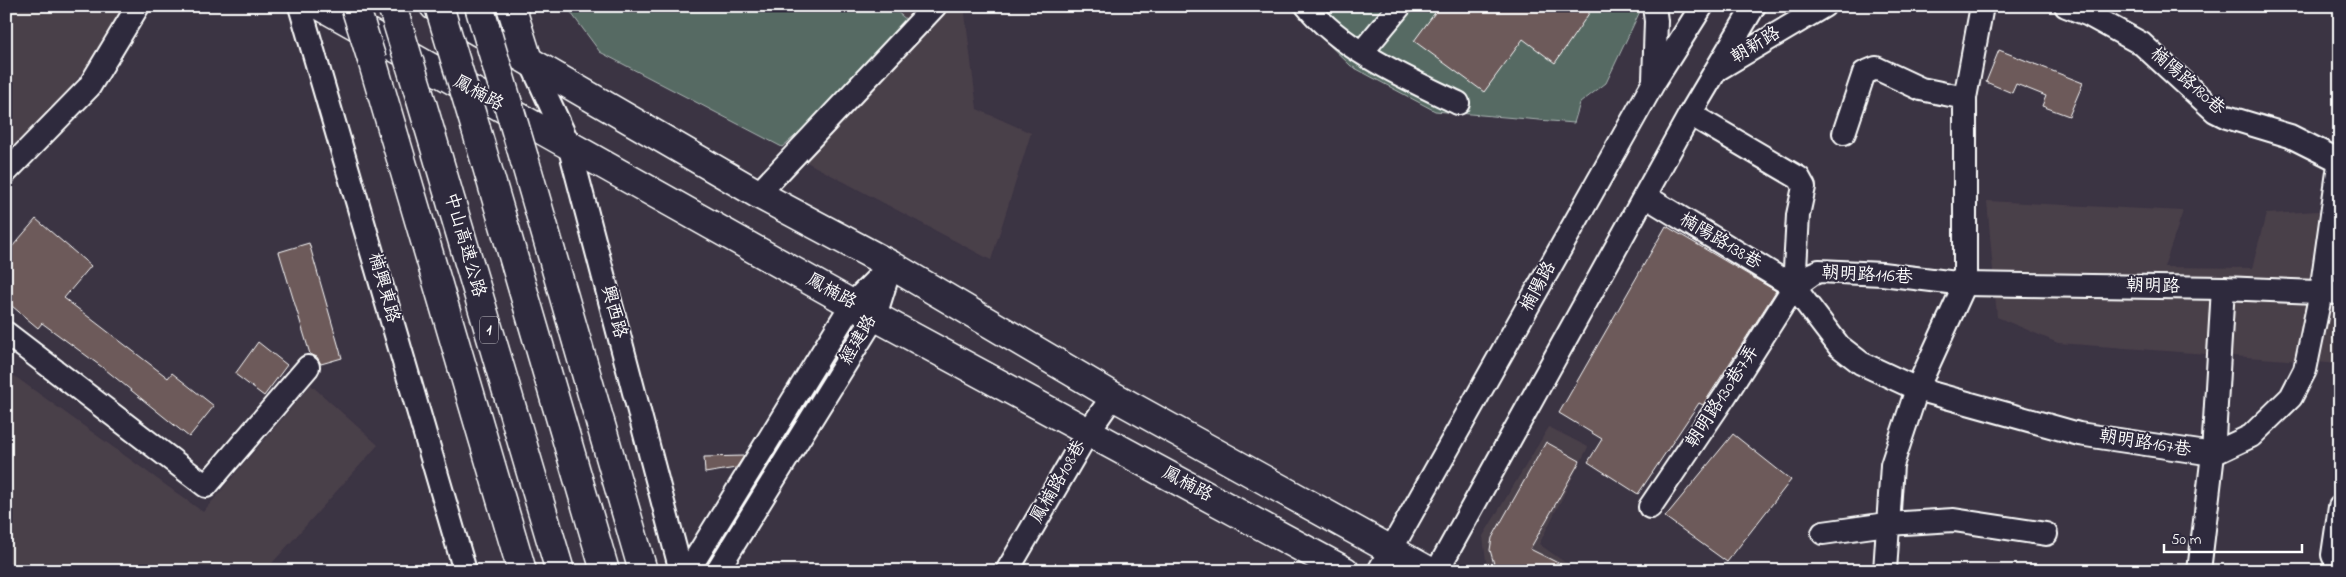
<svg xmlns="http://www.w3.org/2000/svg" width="2346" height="577" font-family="'Indie Flower','LXGW WenKai TC',sans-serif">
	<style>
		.built { fill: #4a3f4a }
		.green { fill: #566a64; stroke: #aab4b2 }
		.building { fill: #6d5a5a; stroke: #fff }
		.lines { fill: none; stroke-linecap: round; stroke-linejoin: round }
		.minor-casing { stroke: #fff; stroke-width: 26 }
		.major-casing { stroke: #fff; stroke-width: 31 }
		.highway-casing { stroke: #fff; stroke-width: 31 }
		.minor { stroke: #2f2a3d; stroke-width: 22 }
		.major { stroke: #2f2a3d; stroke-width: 28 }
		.highway { stroke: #2f2a3d; stroke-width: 28 }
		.highway-bridge-casing { stroke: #fff; stroke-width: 31; stroke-linecap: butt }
		.highway-bridge { stroke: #2f2a3d; stroke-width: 28 }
		.labels { text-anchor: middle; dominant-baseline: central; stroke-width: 4; stroke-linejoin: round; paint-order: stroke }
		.shield { fill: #2f2a3d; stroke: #c1bfc5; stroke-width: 1 }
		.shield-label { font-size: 16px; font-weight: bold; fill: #fff }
		.street-label { font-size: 18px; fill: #fff; stroke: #2f2a3d }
	</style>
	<rect width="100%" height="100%" fill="#3b3443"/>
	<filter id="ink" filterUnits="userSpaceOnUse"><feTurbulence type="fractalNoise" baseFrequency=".02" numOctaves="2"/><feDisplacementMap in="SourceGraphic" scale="10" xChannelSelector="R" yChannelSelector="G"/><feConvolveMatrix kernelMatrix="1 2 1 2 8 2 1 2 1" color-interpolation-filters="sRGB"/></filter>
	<g filter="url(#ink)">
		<g class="built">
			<path d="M6 6H128L111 40 81 74 6 174Z"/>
			<path d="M890 6H964L977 109 1031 133 991 260 801 159 920 31Z"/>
			<path d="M1987 201 2183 211 2164 267 2252 268 2266 214 2319 211 2310 273 2340 274V366L2328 363 2058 343 1997 317Z"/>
			<path d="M6 370 203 512 311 385 378 445 265 571H6Z"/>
			<path d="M1549 427 1588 447 1539 544 1577 571H1490L1487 569 1483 536Z"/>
		</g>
		<g class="green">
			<path d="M566 6H890L920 31 782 147 600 52Z"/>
			<path d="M1289 6H1642V7L1606 83 1580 103 1574 123 1435 111 1351 66Z"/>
		</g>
		<g class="building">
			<path d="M1440 6H1594L1555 63 1523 39 1484 92 1414 41Z"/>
			<path d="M1999 50 2083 83 2069 116 2042 106 2046 96 2016 84 2012 93 1986 82Z"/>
			<path d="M36 219 91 266 64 298 168 378 172 373 214 406 189 437 106 370 42 323 38 328 6 301V254Z"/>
			<path d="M1666 226 1776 291 1703 405 1699 403 1638 494 1588 462 1602 439 1559 413Z"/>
			<path d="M309 243 342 358 321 364 317 357 310 354 279 252Z"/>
			<path d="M258 342 287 365 264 396 235 374Z"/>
			<path d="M1733 434 1791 480 1727 562 1665 517Z"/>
			<path d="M1546 442 1580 461 1530 549 1574 571H1496L1490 550 1492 538Z"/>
			<path d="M744 456 736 468 705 473 704 457Z"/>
		</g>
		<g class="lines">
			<g class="minor-casing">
				<g id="minor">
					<path d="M300 6 465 571"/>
					<path d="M1307 6C1342 50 1408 79 1458 103"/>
					<path d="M2066 6 2089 15 2142 44 2215 111 2227 117 2290 136 2340 161"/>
					<path d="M1362 52 1400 6"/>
					<path d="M528 56 569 145 681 571"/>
					<path d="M1718 69 1824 6"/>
					<path d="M1654 80 1656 21 1654 6"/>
					<path d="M1690 114 1799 178 1804 187 1798 215 1794 287"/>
					<path d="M1844 133 1864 73 1876 68 1921 89 1965 98"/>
					<path d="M6 172 89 87 138 6"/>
					<path d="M758 194 935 6"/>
					<path d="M1645 196 1794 287 1839 346 1861 363 1917 389 2079 434 2213 454 2223 288"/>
					<path d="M6 333 206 486 308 367"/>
					<path d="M1650 507 1725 396 1794 287 1812 274 1819 271 1882 274 1965 284 2223 288 2340 293"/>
					<path d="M2340 507 2333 555 2340 569"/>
					<path d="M1823 533 1887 524 1954 520 2046 534"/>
					<path d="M688 571 852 304 891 265"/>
					<path d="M717 571 875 316 890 268"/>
					<path d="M1007 571 1088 432 1113 396"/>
					<path d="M1379 571 1654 82 1702 6"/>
					<path d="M1437 571 1690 114 1754 6"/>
					<path d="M1885 571 1892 465 1917 389 1965 284V98L1982 6"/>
					<path d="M2199 571 2213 454 2251 436 2291 397 2305 370 2321 292 2340 158"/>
				</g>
			</g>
			<g class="major-casing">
				<g id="major">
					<path d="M321 6 852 304 1345 571"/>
					<path d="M434 6 758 194 891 265 1113 396 1429 571"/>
				</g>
			</g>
			<g class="highway-casing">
				<g id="highway">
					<path d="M511 6 528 60"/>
					<path d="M372 60 522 571"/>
					<path d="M418 90 560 571"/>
					<path d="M476 129 605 571"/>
					<path d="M524 158 643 571"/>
				</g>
			</g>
			<use href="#minor" class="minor"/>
			<use href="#major" class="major"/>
			<use href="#highway" class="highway"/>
			<g class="highway-bridge-casing">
				<g id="highway-bridge">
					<path d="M355 6 372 60"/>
					<path d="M392 6 418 90"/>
					<path d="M439 6 476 129"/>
					<path d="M479 6 524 158"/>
				</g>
			</g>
			<use href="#highway-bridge" class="highway-bridge"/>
		</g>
	</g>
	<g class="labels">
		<rect class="shield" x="480" y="316.5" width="18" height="27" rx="4"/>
		<g class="shield-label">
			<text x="489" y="330">1</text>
		</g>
		<g class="street-label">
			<text transform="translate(1756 46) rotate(-31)">朝新路</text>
			<text transform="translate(2187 82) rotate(41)">楠陽路180巷</text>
			<text transform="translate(478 94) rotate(29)">鳳楠路</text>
			<text transform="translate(1720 242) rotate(31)">楠陽路138巷</text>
			<text transform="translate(464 245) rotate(74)">中山高速公路</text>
			<text transform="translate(1867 276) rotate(3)">朝明路116巷</text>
			<text transform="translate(1539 287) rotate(-61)">楠陽路</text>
			<text transform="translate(2153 287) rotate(1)">朝明路</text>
			<text transform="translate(383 288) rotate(74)">楠興東路</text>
			<text transform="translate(831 292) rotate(29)">鳳楠路</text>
			<text transform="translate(613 312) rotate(75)">興西路</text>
			<text transform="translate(859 340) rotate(-60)">經建路</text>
			<text transform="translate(1723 397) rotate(-57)">朝明路130巷7弄</text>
			<text transform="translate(2145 444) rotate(9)">朝明路167巷</text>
			<text transform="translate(1059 482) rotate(-60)">鳳楠路108巷</text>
			<text transform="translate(1187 485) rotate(28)">鳳楠路</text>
		</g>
	</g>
	<rect width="2346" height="577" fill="none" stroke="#2f2a3d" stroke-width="25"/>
	<rect x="12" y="12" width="2321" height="552" fill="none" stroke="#fff" stroke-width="2" filter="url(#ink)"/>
	<path d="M2164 544v8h138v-8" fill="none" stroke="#ffffff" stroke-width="2.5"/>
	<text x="2171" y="544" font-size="15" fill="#ffffff" stroke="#2f2a3d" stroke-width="4" paint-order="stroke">50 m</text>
</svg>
